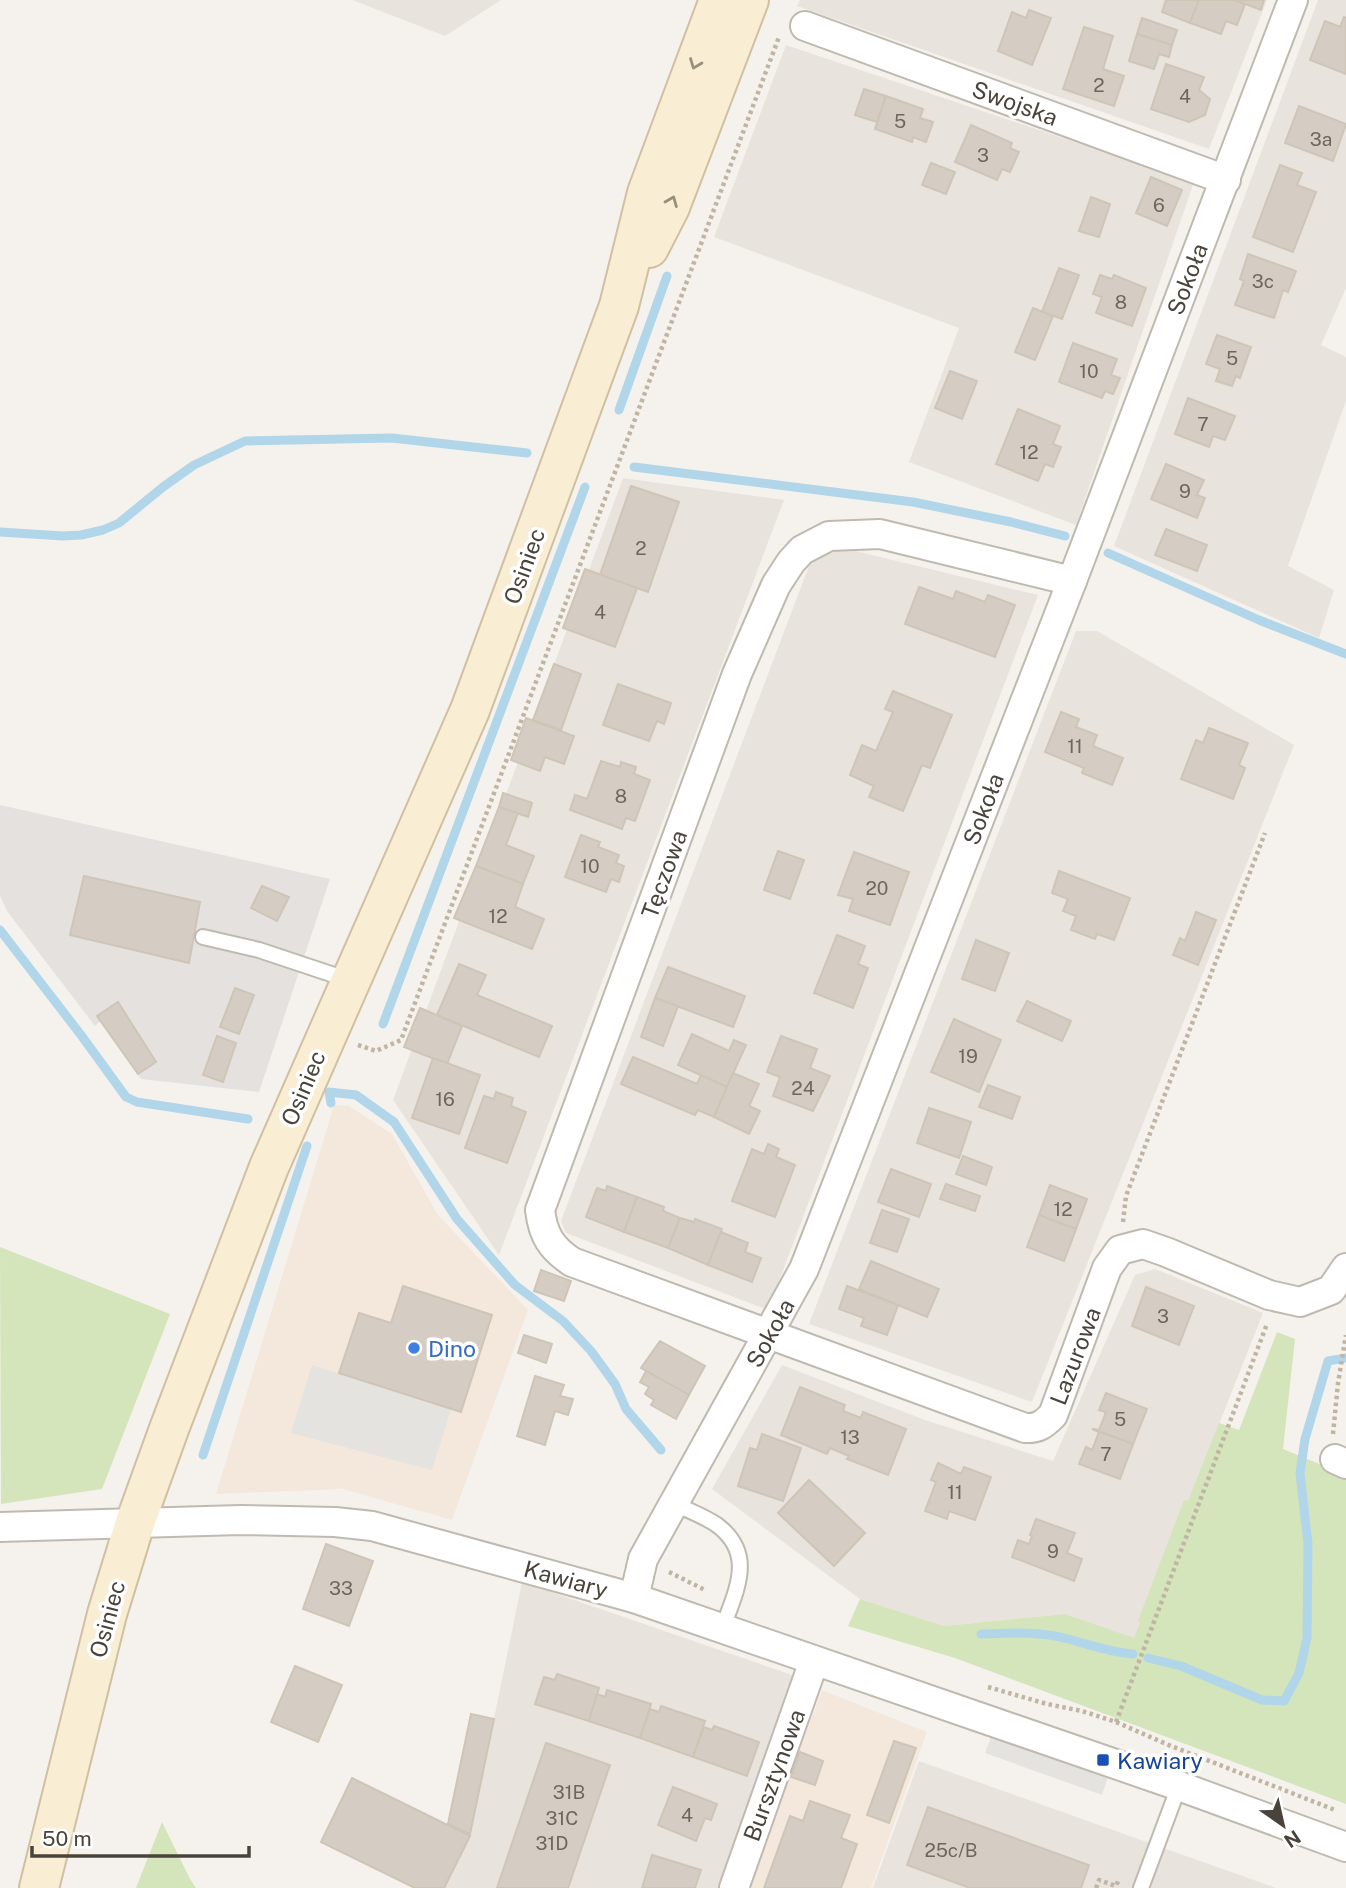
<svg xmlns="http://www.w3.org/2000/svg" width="1346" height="1888" font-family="'Public Sans',sans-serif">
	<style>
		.residential { fill: #e8e3dc }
		.commercial { fill: #f3e8db }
		.industrial { fill: #e5e1de }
		.green { fill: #d4e4bb }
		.parking { fill: #e4e3e0 }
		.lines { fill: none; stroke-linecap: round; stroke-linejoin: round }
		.stream { stroke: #b1d6ea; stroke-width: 9 }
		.building { fill: #d5cdc3; stroke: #cfc5b7; stroke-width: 2 }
		.lane-casing { stroke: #c0b9b0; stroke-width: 18 }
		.street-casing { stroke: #c0b9b0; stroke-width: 32 }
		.secondary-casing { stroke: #cfc0a2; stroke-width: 42 }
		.path { stroke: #c0b4a3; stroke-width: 4.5; stroke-dasharray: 3.5 3.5; stroke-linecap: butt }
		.lane { stroke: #fff; stroke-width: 14 }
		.street { stroke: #fff; stroke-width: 28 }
		.secondary { stroke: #f9edd3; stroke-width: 38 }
		.oneway { stroke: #98907f }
		.shop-dot { fill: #3f7fe0; stroke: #fff; stroke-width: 2.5 }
		.transit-dot { fill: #1a4fb4; stroke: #fff; stroke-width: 2.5 }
		.labels { text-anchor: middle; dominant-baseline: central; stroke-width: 7; stroke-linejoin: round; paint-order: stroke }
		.number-label { font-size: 19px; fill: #6c665d }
		.street-label { font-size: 23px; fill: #49433b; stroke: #fff }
		.shop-label { font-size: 23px; fill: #366cbe; stroke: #fff; text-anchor: start }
		.transit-label { font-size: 23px; fill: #164399; stroke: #fff; text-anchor: start }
	</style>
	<rect width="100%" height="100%" fill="#f5f2ed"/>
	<g class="residential">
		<path d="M352 0H501L445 36Z"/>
		<path d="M800 0H1267L1209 149 797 6Z"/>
		<path d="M1318 0H1346V288L1321 345 1346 357V401L1288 566 1334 590 1319 638 1114 546Z"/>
		<path d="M786 45 1194 182 1076 525 909 462 959 328 714 237Z"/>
		<path d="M623 478 784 500 499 1255 393 1100Z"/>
		<path d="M818 542 1038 595 768 1310 566 1233 561 1221Z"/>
		<path d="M1076 631H1097L1294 745 1032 1402 809 1324Z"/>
		<path d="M1155 1269 1263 1313 1134 1639 1065 1614 944 1626 860 1599 712 1489 782 1365 925 1420 1053 1461 1135 1275Z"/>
		<path d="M522 1582 792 1675 795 1691 723 1888H444L470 1836Z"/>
		<path d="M919 1761 1276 1888H873Z"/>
	</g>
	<g class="commercial">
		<path d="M334 1105 349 1106 392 1134 438 1215 528 1310 452 1520 343 1489 216 1494Z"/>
		<path d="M822 1690 927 1732 871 1888H747Z"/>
	</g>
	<path class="industrial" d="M0 805 330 879 259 1092 141 1079 101 1021 95 1026 7 911 0 896Z"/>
	<g class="green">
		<path d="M0 1247 170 1314 102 1489 1 1504Z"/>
		<path d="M1277 1332 1295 1339 1283 1449 1346 1475V1804L955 1658 848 1626 860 1599 944 1626 1065 1614 1134 1638 1140 1623 1138 1621 1184 1500 1188 1501 1219 1423 1239 1430Z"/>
		<path d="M162 1822 190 1879 196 1888H136Z"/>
	</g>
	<g class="parking">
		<path d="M312 1365 451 1409 432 1470 291 1433Z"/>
		<path d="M992 1734 1109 1774 1102 1795 985 1753Z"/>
	</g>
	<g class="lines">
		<g class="stream">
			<path d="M619 410 667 276"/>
			<path d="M634 467 913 502 1011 522 1065 536"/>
			<path d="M0 532 63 536 81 535 103 530 119 523 163 487 194 465 245 441 392 438 527 453"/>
			<path d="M1108 553 1259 620 1346 654"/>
			<path d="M0 930 81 1035 126 1097 137 1102 248 1119"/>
			<path d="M383 1024 585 487"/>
			<path d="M331 1103 329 1092 356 1095 394 1122 457 1219 515 1285 563 1321 591 1351 615 1384 626 1409 661 1450"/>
			<path d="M203 1455 307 1146"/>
			<path d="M981 1634C1010 1633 1040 1631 1068 1639 1090 1645 1110 1652 1133 1654"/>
			<path d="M1148 1658 1181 1666 1262 1700 1284 1701 1299 1673 1307 1638 1308 1544 1300 1473 1305 1439 1328 1361 1346 1358"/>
		</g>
	</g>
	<g class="building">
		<path d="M1166 0H1199L1190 23 1162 12Z"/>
		<path d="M1199 0H1235L1245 4 1237 25 1226 21 1221 34 1190 23Z"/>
		<path d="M1235 0H1264L1261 10Z"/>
		<path d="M1029 10 1051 18 1032 65 998 51 1012 12 1026 18Z"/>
		<path d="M1344 17 1346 18V74L1310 60 1325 21 1340 27Z"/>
		<path d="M1142 18 1177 30 1172 45 1137 34Z"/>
		<path d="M1084 27 1113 36 1103 69 1124 76 1114 106 1063 89Z"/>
		<path d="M1137 34 1172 45 1169 57 1159 54 1154 69 1129 61Z"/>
		<path d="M1166 64 1204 77 1199 90 1210 99 1205 115 1189 122 1151 109Z"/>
		<path d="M864 89 886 96 877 122 855 115Z"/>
		<path d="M886 96 923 109 920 118 933 122 926 142 913 137 912 142 875 129Z"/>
		<path d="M1299 106 1346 124 1333 161 1285 143Z"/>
		<path d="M971 125 1012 143 1010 148 1019 152 1010 172 1002 169 997 180 955 162Z"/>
		<path d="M931 163 955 172 946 194 922 185Z"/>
		<path d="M1280 165 1302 173 1297 185 1316 192 1293 252 1253 237Z"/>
		<path d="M1151 177 1182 190 1167 226 1136 213Z"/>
		<path d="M1091 197 1110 204 1099 237 1079 231Z"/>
		<path d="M1248 254 1296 271 1288 292 1283 290 1274 318 1235 305 1244 281 1240 279Z"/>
		<path d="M1059 268 1079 275 1062 319 1042 312Z"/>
		<path d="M1100 275 1112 279 1114 275 1146 288 1132 326 1096 313 1102 297 1093 294Z"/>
		<path d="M1033 308 1053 316 1035 360 1015 352Z"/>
		<path d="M1217 335 1251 347 1240 378 1236 376 1232 386 1216 381 1220 369 1206 364Z"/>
		<path d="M1073 343 1117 359 1111 375 1120 378 1113 394 1105 391 1102 398 1059 382Z"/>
		<path d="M950 371 977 381 962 419 935 408Z"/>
		<path d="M1188 398 1235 416 1225 440 1213 436 1209 447 1175 434Z"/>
		<path d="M1018 409 1060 426 1053 444 1061 447 1053 467 1045 464 1038 481 996 464Z"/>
		<path d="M1166 464 1204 480 1197 495 1205 498 1197 518 1151 499Z"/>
		<path d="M631 486 679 502 648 592 600 575Z"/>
		<path d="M1166 529 1207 545 1197 571 1155 555Z"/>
		<path d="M585 569 637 588 615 647 563 628Z"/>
		<path d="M919 587 953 599 956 591 985 602 988 595 1015 605 995 657 905 624Z"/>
		<path d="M554 664 581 674 561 730 533 720Z"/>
		<path d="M618 684 671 703 664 724 657 721 649 741 603 725Z"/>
		<path d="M893 691 952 715 930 768 922 765 903 811 869 797 874 786 850 775 862 745 876 751 893 712 885 709Z"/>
		<path d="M1061 712 1079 719 1076 727 1097 735 1093 746 1123 758 1112 785 1082 773 1084 768 1045 752Z"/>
		<path d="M526 718 574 736 564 764 545 757 540 771 511 760Z"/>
		<path d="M1209 728 1248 743 1239 765 1245 768 1233 799 1181 779 1196 740 1203 743Z"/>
		<path d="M601 761 620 767 621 762 636 767 634 774 650 780 635 821 626 818 622 829 570 810 575 795 587 799Z"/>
		<path d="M503 793 532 803 528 817 499 807Z"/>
		<path d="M499 807 518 813 506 845 534 856 523 884 476 866Z"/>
		<path d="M581 835 600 842 598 847 619 855 616 863 624 866 619 882 611 879 606 892 565 877Z"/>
		<path d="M778 851 804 860 790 899 764 890Z"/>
		<path d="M854 852 909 872 890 925 849 911 853 899 838 895Z"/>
		<path d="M476 866 523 884 515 907 544 919 532 949 454 918Z"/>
		<path d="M1059 871 1130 898 1114 940 1097 934 1095 939 1071 930 1076 916 1063 911 1068 899 1052 893Z"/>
		<path d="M84 876 200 902 189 963 70 935Z"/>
		<path d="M262 886 289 897 277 921 251 908Z"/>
		<path d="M1196 912 1216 920 1198 965 1173 955 1180 938 1185 941Z"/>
		<path d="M837 935 865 946 858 964 868 968 853 1008 814 993Z"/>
		<path d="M976 940 1009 953 995 991 962 979Z"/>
		<path d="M459 964 486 975 477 995 552 1026 539 1057 437 1015Z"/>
		<path d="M668 967 745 996 733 1027 655 998Z"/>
		<path d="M235 988 254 995 239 1034 220 1027Z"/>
		<path d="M655 998 678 1006 663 1046 641 1037Z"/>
		<path d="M1027 1001 1071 1021 1062 1041 1017 1021Z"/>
		<path d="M118 1002 156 1062 138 1074 97 1016Z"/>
		<path d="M420 1008 462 1026 447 1064 404 1047Z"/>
		<path d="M954 1019 1001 1040 979 1092 931 1072Z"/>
		<path d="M692 1034 729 1051 734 1040 746 1045 727 1087 678 1065Z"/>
		<path d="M217 1036 236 1043 223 1082 203 1075Z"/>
		<path d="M781 1036 817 1049 810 1068 830 1076 813 1111 773 1096 780 1077 767 1072Z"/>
		<path d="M633 1057 697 1084 701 1075 727 1087 714 1117 698 1110 695 1115 621 1084Z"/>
		<path d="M433 1058 480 1075 459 1134 412 1118Z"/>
		<path d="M733 1073 759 1084 749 1106 760 1111 749 1134 714 1117Z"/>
		<path d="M988 1085 1020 1097 1012 1119 979 1107Z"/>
		<path d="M496 1092 513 1098 511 1106 526 1112 507 1163 465 1148 484 1096 494 1099Z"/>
		<path d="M929 1108 971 1122 959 1158 917 1143Z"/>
		<path d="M768 1144 779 1149 776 1157 795 1165 775 1217 732 1201 752 1149 764 1154Z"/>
		<path d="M963 1156 992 1167 986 1185 956 1174Z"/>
		<path d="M891 1169 931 1184 919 1217 878 1202Z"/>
		<path d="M946 1184 980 1196 975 1211 940 1199Z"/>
		<path d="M1050 1185 1087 1199 1076 1229 1039 1215Z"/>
		<path d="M607 1186 637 1197 624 1232 586 1217 597 1188 606 1191Z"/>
		<path d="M637 1197 664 1207 663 1211 680 1218 668 1248 624 1232Z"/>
		<path d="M882 1210 909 1219 897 1252 870 1243Z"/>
		<path d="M1039 1215 1076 1229 1064 1261 1027 1247Z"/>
		<path d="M680 1218 694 1222 695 1219 722 1229 708 1265 668 1248Z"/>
		<path d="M721 1232 748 1243 745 1252 761 1258 752 1282 708 1265Z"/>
		<path d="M871 1261 939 1289 927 1317 859 1289Z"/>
		<path d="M541 1270 571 1281 564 1301 534 1291Z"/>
		<path d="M403 1286 492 1315 461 1412 339 1373 359 1313 391 1323Z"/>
		<path d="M847 1286 898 1305 887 1335 861 1326 864 1318 839 1309Z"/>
		<path d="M1146 1287 1194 1306 1179 1345 1132 1326Z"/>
		<path d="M524 1335 552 1344 546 1363 518 1353Z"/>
		<path d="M660 1341 705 1366 689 1395 641 1368Z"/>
		<path d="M646 1371 689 1395 676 1419 651 1405 654 1400 645 1394 649 1387 640 1382Z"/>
		<path d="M535 1376 564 1385 560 1396 573 1399 568 1415 555 1411 545 1445 517 1436Z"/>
		<path d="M800 1387 845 1405 843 1411 861 1418 863 1412 906 1429 888 1475 847 1459 849 1456 830 1448 827 1454 781 1435Z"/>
		<path d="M1106 1393 1147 1409 1133 1444 1093 1429 1099 1430 1106 1412 1099 1410Z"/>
		<path d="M1092 1429 1133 1444 1120 1479 1079 1464 1086 1447 1092 1450 1099 1432Z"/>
		<path d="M762 1434 801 1448 783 1501 738 1486 750 1448 757 1450Z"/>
		<path d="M938 1463 961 1474 964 1467 991 1477 975 1520 949 1511 947 1519 925 1511 936 1482 931 1480Z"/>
		<path d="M809 1480 865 1533 834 1566 778 1513Z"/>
		<path d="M1036 1519 1075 1533 1067 1553 1082 1559 1074 1581 1012 1557 1018 1540 1029 1544 1032 1536 1030 1535Z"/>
		<path d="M326 1544 373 1561 349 1626 303 1609Z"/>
		<path d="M295 1666 342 1685 318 1742 271 1722Z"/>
		<path d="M557 1674 599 1688 589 1721 535 1704 544 1677 555 1680Z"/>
		<path d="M607 1690 651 1704 640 1738 589 1721 597 1694 605 1697Z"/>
		<path d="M661 1706 705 1721 693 1757 640 1738 650 1709 659 1712Z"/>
		<path d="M471 1714 494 1719 470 1834 448 1824Z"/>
		<path d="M714 1726 759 1742 747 1776 693 1757 704 1727 712 1730Z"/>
		<path d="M894 1741 916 1748 889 1823 867 1815Z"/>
		<path d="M546 1743 610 1765 568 1888H497Z"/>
		<path d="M800 1752 823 1761 815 1785 791 1777Z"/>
		<path d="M352 1778 470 1836 444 1888H415L321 1842Z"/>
		<path d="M673 1787 717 1804 711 1820 705 1818 696 1841 658 1825Z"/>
		<path d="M810 1801 850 1815 841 1838 857 1844 841 1888H764L790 1816 803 1821Z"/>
		<path d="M928 1807 1089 1865 1081 1888H970L907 1865Z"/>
		<path d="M652 1855 701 1870 695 1888H642Z"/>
	</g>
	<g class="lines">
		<g class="lane-casing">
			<g id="lane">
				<path d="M203 937 259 950 349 980"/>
				<path d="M673 1503C687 1510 704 1516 717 1525 757 1555 735 1592 722 1630"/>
				<path d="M1141 1888 1179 1786"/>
			</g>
		</g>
		<g class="street-casing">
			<g id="street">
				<path d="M805 26 1226 180"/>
				<path d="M1072 581 880 534 829 536 802 550 791 562 776 585 737 674 540 1210C543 1235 551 1248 572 1262L1025 1428C1038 1429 1044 1424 1053 1415L1107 1268 1120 1250 1143 1244 1166 1252 1269 1295 1300 1302 1331 1290 1346 1268"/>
				<path d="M1335 1459 1346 1464"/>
				<path d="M0 1527 240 1520 335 1522 372 1526 634 1598 1179 1786 1346 1847"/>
				<path d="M634 1598 643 1559 804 1269 1072 581 1293 0"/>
				<path d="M734 1888 814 1661"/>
			</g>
		</g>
		<g class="secondary-casing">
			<g id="secondary">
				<path d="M649 248 670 207 749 0"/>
				<path d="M39 1888 107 1614 135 1523 169 1429 269 1167 470 710 619 306 647 193 719 0"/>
			</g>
		</g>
		<g class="path">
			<path d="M358 1045 376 1051 401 1040 779 37"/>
			<path d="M1123 1222 1126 1196 1265 833"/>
			<path d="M1333 1434 1338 1383 1346 1335"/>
			<path d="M669 1572 705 1590"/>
			<path d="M988 1687 1047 1704 1082 1711 1116 1722 1171 1746 1335 1810"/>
			<path d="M1116 1722 1267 1324"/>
			<path d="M1096 1888 1099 1880 1116 1886 1119 1879"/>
		</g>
		<use href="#lane" class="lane"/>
		<use href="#street" class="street"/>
		<use href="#secondary" class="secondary"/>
	</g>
	<defs><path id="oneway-chevron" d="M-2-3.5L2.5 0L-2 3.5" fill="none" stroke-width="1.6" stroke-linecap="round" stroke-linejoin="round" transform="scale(1.75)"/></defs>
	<g class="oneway">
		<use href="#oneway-chevron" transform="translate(695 64) rotate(111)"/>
		<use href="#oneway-chevron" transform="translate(672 201) rotate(-68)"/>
	</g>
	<circle class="shop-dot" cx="414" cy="1348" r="7"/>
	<rect class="transit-dot" x="1096" y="1753" width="14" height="14" rx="3.5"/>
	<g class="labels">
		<g class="number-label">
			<text x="1099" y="85">2</text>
			<text x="1185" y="96">4</text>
			<text x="900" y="121">5</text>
			<text x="1321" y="139">3a</text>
			<text x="983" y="155">3</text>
			<text x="1159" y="205">6</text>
			<text x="1263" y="281">3c</text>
			<text x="1121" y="302">8</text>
			<text x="1232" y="358">5</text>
			<text x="1089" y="371">10</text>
			<text x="1203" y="424">7</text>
			<text x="1029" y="452">12</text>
			<text x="1185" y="491">9</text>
			<text x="641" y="548">2</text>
			<text x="600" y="612">4</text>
			<text x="1075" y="746">11</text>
			<text x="621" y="796">8</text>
			<text x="590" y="866">10</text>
			<text x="877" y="888">20</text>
			<text x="498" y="916">12</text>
			<text x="968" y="1056">19</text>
			<text x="803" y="1088">24</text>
			<text x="445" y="1099">16</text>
			<text x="1063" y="1209">12</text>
			<text x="1163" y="1316">3</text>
			<text x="1120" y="1419">5</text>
			<text x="850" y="1437">13</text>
			<text x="1106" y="1454">7</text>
			<text x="955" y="1492">11</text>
			<text x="1053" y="1551">9</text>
			<text x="341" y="1588">33</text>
			<text x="569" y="1792">31B</text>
			<text x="687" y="1815">4</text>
			<text x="562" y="1818">31C</text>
			<text x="552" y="1843">31D</text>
			<text x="951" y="1850">25c/B</text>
		</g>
		<g class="street-label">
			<text transform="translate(1015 103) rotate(20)">Swojska</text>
			<text transform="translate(1187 279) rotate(-69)">Sokoła</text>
			<text transform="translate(524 566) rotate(-70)">Osiniec</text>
			<text transform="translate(983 809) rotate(-69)">Sokoła</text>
			<text transform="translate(664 874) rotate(-70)">Tęczowa</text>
			<text transform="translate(303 1088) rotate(-67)">Osiniec</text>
			<text transform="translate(770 1333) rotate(-61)">Sokoła</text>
			<text transform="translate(1075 1356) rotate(-69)">Lazurowa</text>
			<text transform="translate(566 1579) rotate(15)">Kawiary</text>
			<text transform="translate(107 1619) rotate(-75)">Osiniec</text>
			<text transform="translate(774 1775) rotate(-70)">Bursztynowa</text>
		</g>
		<g class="shop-label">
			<text x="428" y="1348">Dino</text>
		</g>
		<g class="transit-label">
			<text x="1117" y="1760">Kawiary</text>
		</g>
	</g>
	<g transform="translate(1283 1825) rotate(146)" stroke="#ffffff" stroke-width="5" paint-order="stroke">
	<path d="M0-5L12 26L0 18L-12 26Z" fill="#49433b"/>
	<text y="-10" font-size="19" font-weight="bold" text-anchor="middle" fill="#49433b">N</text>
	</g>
	<path d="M32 1846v10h217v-10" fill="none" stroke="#49433b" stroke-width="3.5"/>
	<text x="42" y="1846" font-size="21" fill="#49433b" stroke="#ffffff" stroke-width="5" paint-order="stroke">50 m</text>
</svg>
